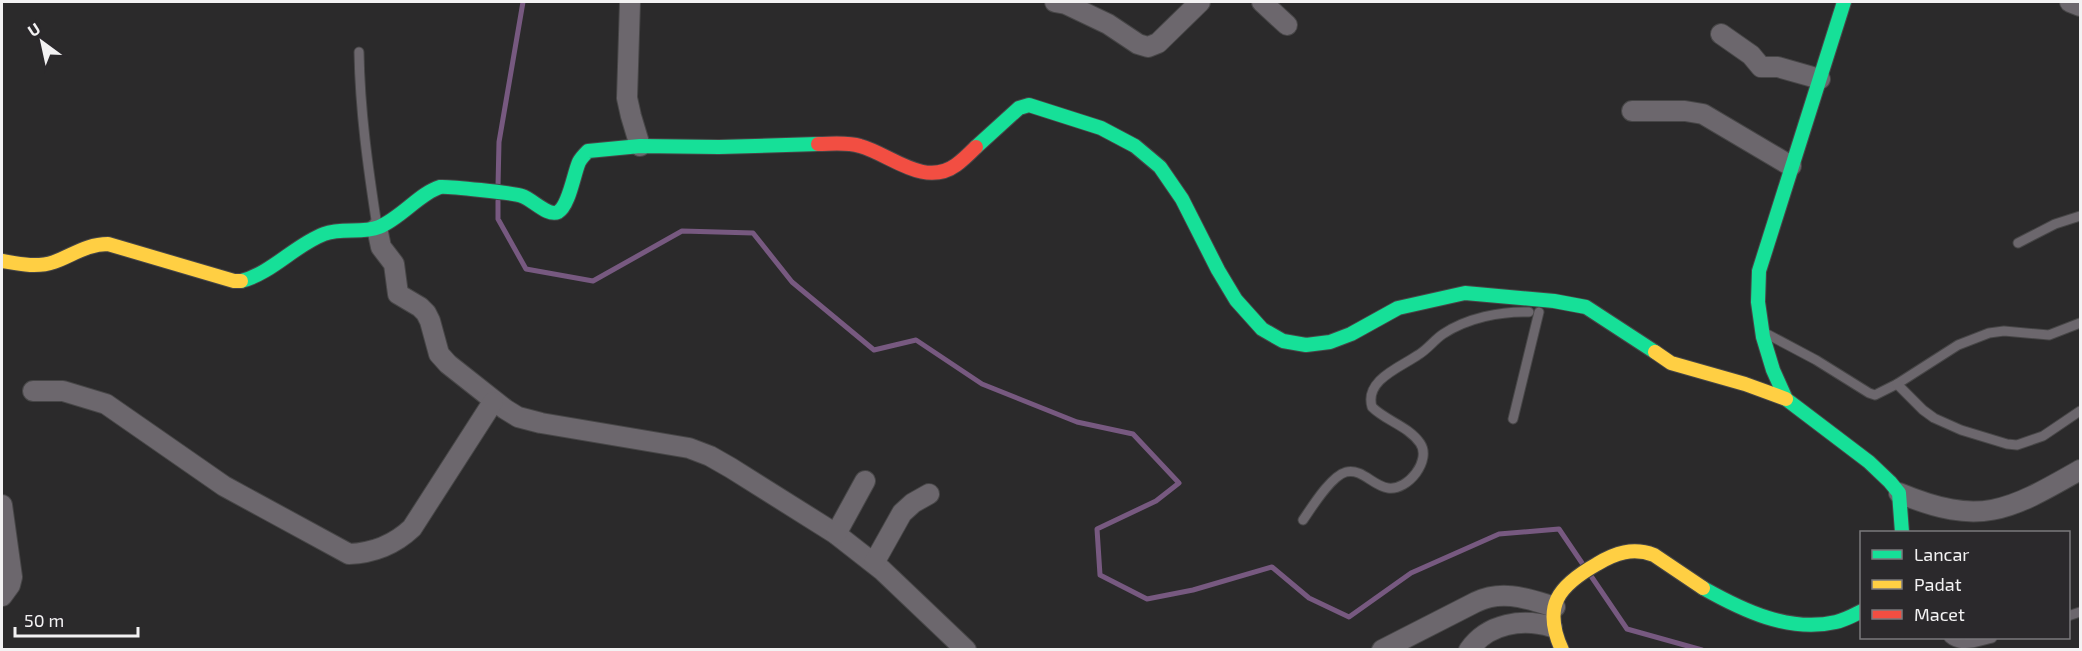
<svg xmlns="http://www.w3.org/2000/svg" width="2082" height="651" font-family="'Exo 2',sans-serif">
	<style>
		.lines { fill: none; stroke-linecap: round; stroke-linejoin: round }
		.stream { stroke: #775980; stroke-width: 5 }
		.lane-casing { stroke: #474647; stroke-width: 11 }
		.street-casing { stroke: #474647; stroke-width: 22 }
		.fast-casing { stroke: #474647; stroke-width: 16 }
		.slow-casing { stroke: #474647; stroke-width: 16 }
		.jam-casing { stroke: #474647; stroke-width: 16 }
		.lane { stroke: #6c676d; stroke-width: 9 }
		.street { stroke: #6c676d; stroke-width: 20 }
		.fast { stroke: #16e098; stroke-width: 14 }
		.slow { stroke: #ffcf43; stroke-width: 14 }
		.jam { stroke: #f24e42; stroke-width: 14 }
	</style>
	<rect width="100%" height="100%" fill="#2b2a2b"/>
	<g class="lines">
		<g class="stream">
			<path d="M498 186 499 142 523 2"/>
			<path d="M498 201V219L526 269 593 281 682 231 753 233 792 282 874 350 916 340 982 384 1077 422 1133 434 1179 483 1156 501 1097 529 1100 575 1147 599 1193 590 1272 567 1309 598 1349 617 1411 573 1499 534 1559 529 1582 563"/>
			<path d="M1591 576 1627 629 1702 650"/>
		</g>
		<g class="lane-casing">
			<g id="lane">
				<path d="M359 52C360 111 368 168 377 226"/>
				<path d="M2018 243 2055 224 2080 216"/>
				<path d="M1767 334 1816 360 1869 393 1875 395 1897 384 1958 345 1989 333 2004 331 2049 335 2080 323"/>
				<path d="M1897 384 1923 410 1934 418 1961 430 2007 444 2017 445 2043 436 2080 411"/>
				<path d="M1513 419 1539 312"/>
				<path d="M1303 520C1312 507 1331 476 1346 472 1362 468 1373 486 1388 488 1408 491 1432 460 1420 443 1408 426 1386 421 1372 407 1364 380 1401 367 1418 355 1428 349 1434 340 1443 334 1467 318 1501 311 1529 312"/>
				<path d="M2068 616 2080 612"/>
				<path d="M1949 638C1961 649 1978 641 1992 638"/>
			</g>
		</g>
		<g class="street-casing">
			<g id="street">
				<path d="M630 2 627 98 631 116 640 146"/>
				<path d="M1055 2 1066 4 1108 24 1138 44 1148 47 1158 43 1200 2"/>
				<path d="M1262 2 1287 25"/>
				<path d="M2070 2 2080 6"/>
				<path d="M1721 34 1751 55 1761 67H1778L1820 79"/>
				<path d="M1632 111H1685L1703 114 1791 166"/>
				<path d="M377 228 381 247 394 264 398 294 420 307 426 313 430 321 439 354 448 364 505 409 518 417 541 423 689 448 710 456 731 468 836 534 882 570 966 650"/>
				<path d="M33 391H63L106 404 224 486 349 554C374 553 394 545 412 528L493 402"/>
				<path d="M1899 493C1981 527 2008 511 2080 470"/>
				<path d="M2 505 12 577 10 585 2 596"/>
				<path d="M836 534 865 481"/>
				<path d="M874 563 902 513 913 503 929 494"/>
				<path d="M1382 650 1476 602C1503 589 1528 599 1555 607"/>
				<path d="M1469 650C1488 623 1523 618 1552 627"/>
			</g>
		</g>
		<g class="fast-casing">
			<g id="fast">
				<path d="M1844 2 1759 271 1758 302 1763 337 1773 370 1786 399 1869 462 1890 482 1899 493 1902 532"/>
				<path d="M976 147 1019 108 1029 105 1101 128 1135 146 1160 167 1182 199 1218 270 1236 300 1262 329 1283 341 1306 345 1330 342 1351 334 1398 308 1465 293 1554 301 1586 307 1655 352"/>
				<path d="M241 281C272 273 295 245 324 234 342 227 362 234 379 227 401 218 420 193 440 187 446 186 515 193 522 196 532 199 548 217 558 212 569 206 574 173 579 162 581 158 585 154 588 151L640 146 719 147 818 144"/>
				<path d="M1703 588C1742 610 1789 633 1836 622 1845 620 1854 615 1862 611"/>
			</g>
		</g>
		<g class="slow-casing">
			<g id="slow">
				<path d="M2 261C19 264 37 268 54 262 73 255 87 244 108 244L234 281H241"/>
				<path d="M1655 352 1671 363 1745 384 1786 399"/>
				<path d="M1562 650C1542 606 1558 586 1597 564 1615 553 1633 547 1654 555L1703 588"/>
			</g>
		</g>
		<g class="jam-casing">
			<path id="jam" d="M818 144C832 144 847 142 860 146 890 154 924 188 956 165 963 160 970 153 976 147"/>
		</g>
		<use href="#lane" class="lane"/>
		<use href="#street" class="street"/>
		<use href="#fast" class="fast"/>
		<use href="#slow" class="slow"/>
		<use href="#jam" class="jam"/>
	</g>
	<rect width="2082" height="651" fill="none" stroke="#f3f2f3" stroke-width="6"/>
	<rect x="1860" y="531" width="210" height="108" fill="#2b292c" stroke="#7b797c" stroke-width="1.5"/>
	<rect x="1872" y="550" width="30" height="9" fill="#16e098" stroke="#7b797c" stroke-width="1.5"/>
	<text x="1914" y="561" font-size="18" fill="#f3f2f3">Lancar</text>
	<rect x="1872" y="580" width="30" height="9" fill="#ffcf43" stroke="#7b797c" stroke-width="1.5"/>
	<text x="1914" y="591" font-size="18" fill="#f3f2f3">Padat</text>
	<rect x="1872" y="610" width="30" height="9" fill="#f24e42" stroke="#7b797c" stroke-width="1.5"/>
	<text x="1914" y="621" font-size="18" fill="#f3f2f3">Macet</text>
	<g transform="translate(42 42) rotate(327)" stroke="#2b292c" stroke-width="4.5" paint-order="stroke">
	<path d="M0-4.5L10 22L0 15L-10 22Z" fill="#f3f2f3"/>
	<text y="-9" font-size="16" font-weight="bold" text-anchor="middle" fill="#f3f2f3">U</text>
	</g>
	<path d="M15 627v9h123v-9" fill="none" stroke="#f3f2f3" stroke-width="3"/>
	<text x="24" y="627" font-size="18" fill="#f3f2f3" stroke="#2b292c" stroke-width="4.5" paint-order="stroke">50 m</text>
</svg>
